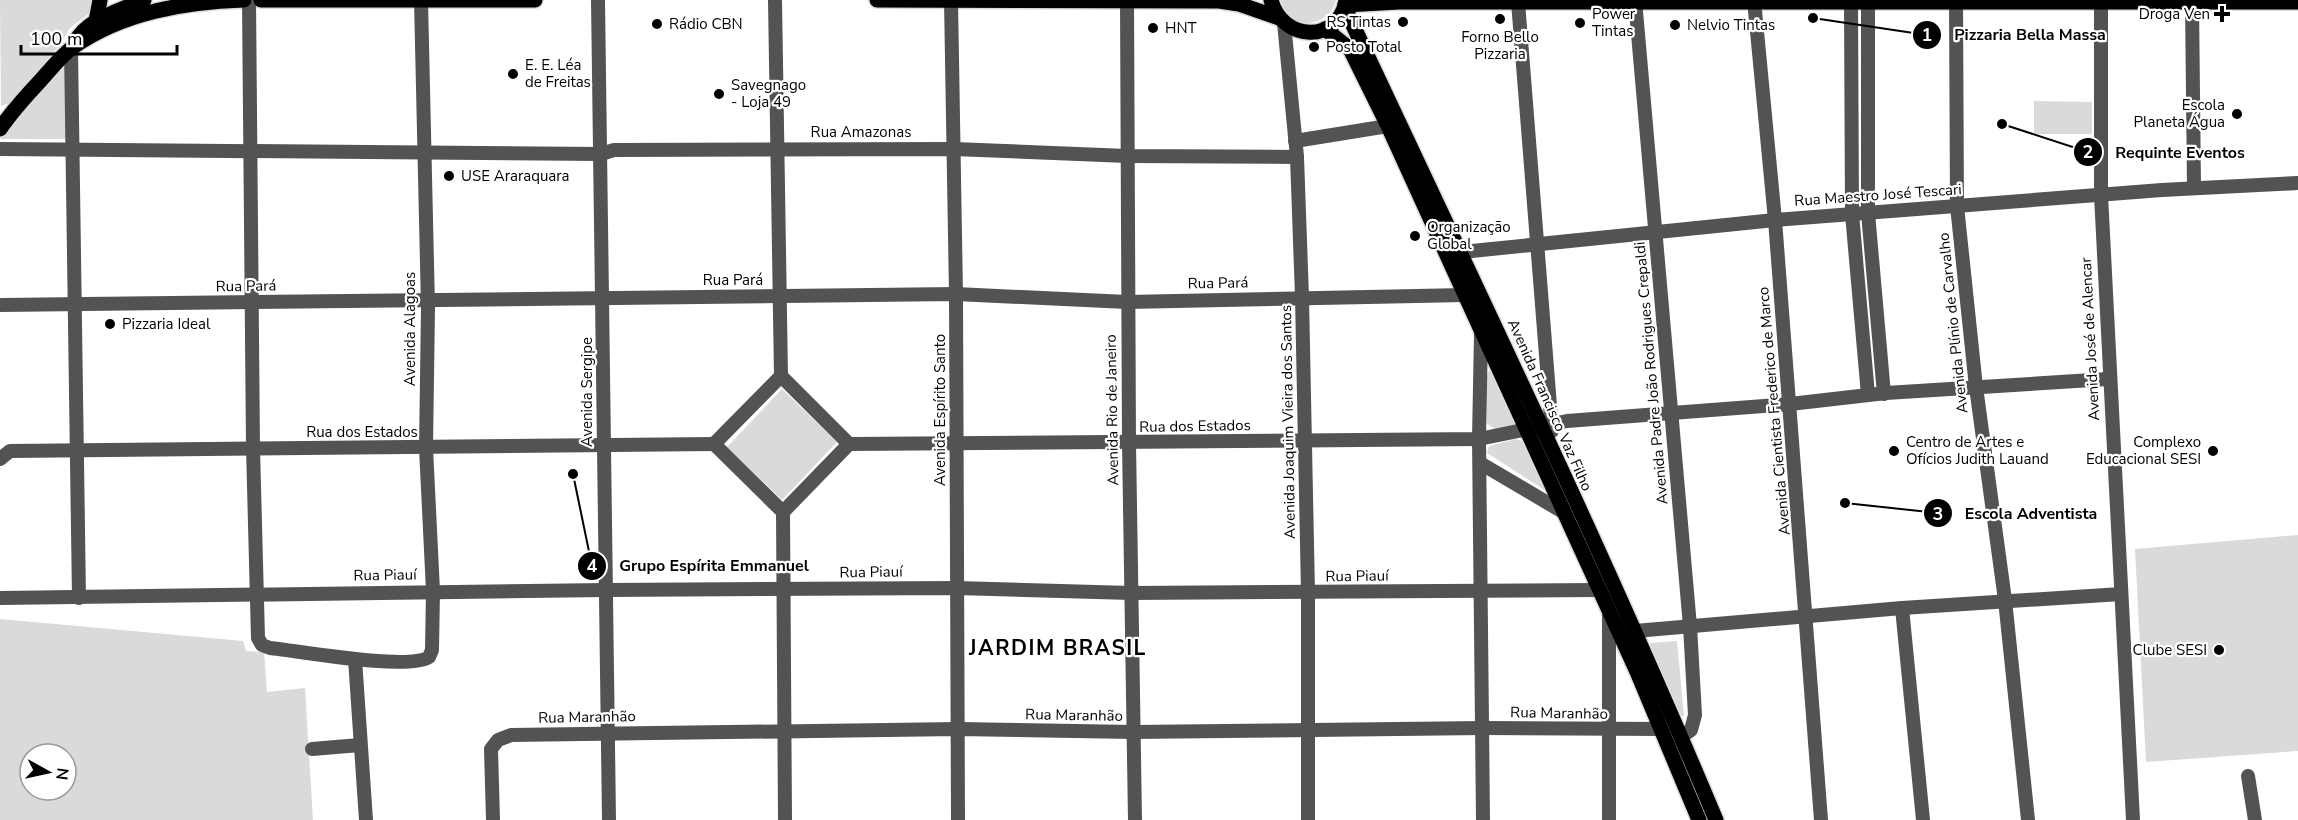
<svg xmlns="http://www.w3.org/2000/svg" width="2298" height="820" font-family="'Nunito Sans',sans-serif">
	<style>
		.green { fill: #dadada; fill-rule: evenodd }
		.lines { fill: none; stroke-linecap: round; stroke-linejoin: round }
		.major-casing { stroke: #dbdbdb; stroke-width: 18 }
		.minor { stroke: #535353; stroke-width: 14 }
		.major { stroke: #000; stroke-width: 15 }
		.poi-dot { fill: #000; stroke: #fff; stroke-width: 2 }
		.labels { text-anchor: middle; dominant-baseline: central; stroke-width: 4.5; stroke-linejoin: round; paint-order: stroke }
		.poi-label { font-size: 15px; fill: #000; stroke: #fff; text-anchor: start }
		.street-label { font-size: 15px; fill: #000; stroke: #fff }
		.district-label { font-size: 21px; font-weight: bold; letter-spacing: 1.5px; fill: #000; stroke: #fff }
		.leader { fill: none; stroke: #000; stroke-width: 2 }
		.callout-dot { fill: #000; stroke: #fff; stroke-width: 2 }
		.mark-label { font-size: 18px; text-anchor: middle; font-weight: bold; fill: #fff }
		.callout-label { font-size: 16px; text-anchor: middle; font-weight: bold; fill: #000; stroke: #fff; stroke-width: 4.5; stroke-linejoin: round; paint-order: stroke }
	</style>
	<rect width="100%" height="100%" fill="#fff"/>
	<g class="green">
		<path d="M0 0H94L91 12 70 28 59 46 10 103 1 106Z"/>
		<path d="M1281 0H1336C1329 29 1286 32 1281 0Z"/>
		<path d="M62 65 66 67 69 139H1L2 134Z"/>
		<path d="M2034 101 2092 102V134H2034Z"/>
		<path d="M1491 368 1517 423 1515 426 1495 429 1487 424 1486 376Z"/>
		<path d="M782 389 837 442 782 500 727 447Z"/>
		<path d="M1516 439 1524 442 1546 491 1487 453 1489 446Z"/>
		<path d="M2298 535V751L2146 762 2135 549Z"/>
		<path d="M0 619 243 641 246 651 264 652 267 692 305 688 313 820H0ZM30 754H66V790H30Z"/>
		<path d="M1677 641 1684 716H1681L1649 643Z"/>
	</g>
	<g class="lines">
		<g class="major-casing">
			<g id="major">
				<path d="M261 0H535"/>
				<path d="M877 0 1219 1 1239 4 1279 18"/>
				<path d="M1271 0C1282 42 1339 44 1346 0"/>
				<path d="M1345 5 1399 2H2298"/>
				<path d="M1345 8C1471 277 1601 545 1716 820"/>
				<path d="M96 21 100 0"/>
				<path d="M1325 29 1350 49 1388 126 1638 674 1699 820"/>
				<path d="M74 44C86 19 119 11 144 0"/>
				<path d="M0 129C12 111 26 96 41 80 51 69 61 56 73 47 123 12 185 2 244 0"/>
			</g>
		</g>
		<g class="minor">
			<path d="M249 0 253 448 258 638 262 645 270 648C300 651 408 671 429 657L432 650 433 591 426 448 428 307 421 0"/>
			<path d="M598 0 609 820"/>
			<path d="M775 0 781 376 849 444"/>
			<path d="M951 0 956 294 958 820"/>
			<path d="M1127 0 1129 443 1135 820"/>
			<path d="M1635 0 1690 626 1695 715 1691 730 1681 737"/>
			<path d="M1754 0 1775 220 1821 820"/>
			<path d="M1956 0 1957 206 1976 387 2005 600 2028 820"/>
			<path d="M2101 0V195L2133 820"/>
			<path d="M1868 1V213L1884 394"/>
			<path d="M1518 2 1552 431"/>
			<path d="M1851 2 1852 214 1868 395"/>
			<path d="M2192 2 2194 188"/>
			<path d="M1284 23 1297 157 1302 297 1308 593V820"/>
			<path d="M71 49 79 598"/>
			<path d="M1295 141 1388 126"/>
			<path d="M0 149 601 154 614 150 954 149 1127 156 1297 157"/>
			<path d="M1462 252 1775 220 2162 190 2298 183"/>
			<path d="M0 305 956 294 1127 302 1465 295"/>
			<path d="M1481 334 1479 439 1483 820"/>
			<path d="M781 376 714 444 783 512"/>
			<path d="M849 444 1479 439 1567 421 1790 404 1886 393 2108 379"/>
			<path d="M0 459 10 451 714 444"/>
			<path d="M1480 463 1563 512"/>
			<path d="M0 598 606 590 957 588 1131 593 1598 590"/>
			<path d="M1902 608 1923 820"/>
			<path d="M1635 631 1902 608 2121 594"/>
			<path d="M355 659 366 820"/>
			<path d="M312 749 360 745"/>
			<path d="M2248 776 2255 820"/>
			<path d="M493 820 491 749 498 740 511 735 958 729 1133 732 1483 728 1661 729"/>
			<path d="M785 820 783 512 849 444"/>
			<path d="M1609 820V615"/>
		</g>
		<use href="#major" class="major"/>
	</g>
	<g class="poi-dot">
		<path d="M2219 5h6v6h6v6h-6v6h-6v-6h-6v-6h6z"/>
		<circle cx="1500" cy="19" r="6"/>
		<circle cx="1403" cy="22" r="6"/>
		<circle cx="1580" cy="23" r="6"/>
		<circle cx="657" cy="24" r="6"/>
		<circle cx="1675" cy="25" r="6"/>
		<circle cx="1153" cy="28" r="6"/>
		<circle cx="1314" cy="47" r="6"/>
		<circle cx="513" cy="74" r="6"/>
		<circle cx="719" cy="94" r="6"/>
		<circle cx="2237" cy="114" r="6"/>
		<circle cx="449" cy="176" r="6"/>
		<circle cx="1415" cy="236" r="6"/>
		<circle cx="110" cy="324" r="6"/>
		<circle cx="1894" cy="451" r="6"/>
		<circle cx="2213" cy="451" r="6"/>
		<circle cx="2219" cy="650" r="6"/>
	</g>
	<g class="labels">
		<g class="poi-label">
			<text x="1592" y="14">Power<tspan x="1592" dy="17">Tintas</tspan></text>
			<text x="2210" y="14" text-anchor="end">Droga Ven</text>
			<text x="1391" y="22" text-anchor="end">RS Tintas</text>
			<text x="669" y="24">Rádio CBN</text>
			<text x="1687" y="25">Nelvio Tintas</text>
			<text x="1165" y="28">HNT</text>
			<text x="1500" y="37" text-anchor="middle">Forno Bello<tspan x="1500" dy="17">Pizzaria</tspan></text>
			<text x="1326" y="47">Posto Total</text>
			<text x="525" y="65">E. E. Léa<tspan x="525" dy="17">de Freitas</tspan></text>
			<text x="731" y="85">Savegnago<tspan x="731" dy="17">- Loja 49</tspan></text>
			<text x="2225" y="105" text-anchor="end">Escola<tspan x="2225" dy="17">Planeta Água</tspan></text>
			<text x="461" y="176">USE Araraquara</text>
			<text x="1427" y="227">Organização<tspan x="1427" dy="17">Global</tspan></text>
			<text x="122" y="324">Pizzaria Ideal</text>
			<text x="1906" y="442">Centro de Artes e<tspan x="1906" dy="17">Ofícios Judith Lauand</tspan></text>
			<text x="2201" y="442" text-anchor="end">Complexo<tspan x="2201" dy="17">Educacional SESI</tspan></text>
			<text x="2207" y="650" text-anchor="end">Clube SESI</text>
		</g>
		<g class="street-label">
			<text x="861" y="132">Rua Amazonas</text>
			<text transform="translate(1878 195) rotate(-4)">Rua Maestro José Tescari</text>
			<text x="733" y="280">Rua Pará</text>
			<text transform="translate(1218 283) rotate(-1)">Rua Pará</text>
			<text transform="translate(246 286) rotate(-1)">Rua Pará</text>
			<text transform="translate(1953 323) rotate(-96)">Avenida Plínio de Carvalho</text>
			<text transform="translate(410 329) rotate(-90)">Avenida Alagoas</text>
			<text transform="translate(2090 339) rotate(-93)">Avenida José de Alencar</text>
			<text transform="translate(1651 373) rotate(-95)">Avenida Padre João Rodrigues Crepaldi</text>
			<text transform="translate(587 392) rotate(-90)">Avenida Sergipe</text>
			<text transform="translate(1550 405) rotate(66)">Avenida Francisco Vaz Filho</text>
			<text transform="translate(940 410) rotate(-90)">Avenida Espírito Santo</text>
			<text transform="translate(1112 410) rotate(-91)">Avenida Rio de Janeiro</text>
			<text transform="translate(1774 411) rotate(-95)">Avenida Cientista Frederico de Marco</text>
			<text transform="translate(1288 422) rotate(-91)">Avenida Joaquim Vieira dos Santos</text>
			<text transform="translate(1195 426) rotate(-1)">Rua dos Estados</text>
			<text x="362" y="432">Rua dos Estados</text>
			<text transform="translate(871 572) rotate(-1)">Rua Piauí</text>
			<text transform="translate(385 575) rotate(-1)">Rua Piauí</text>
			<text transform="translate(1357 576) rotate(-1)">Rua Piauí</text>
			<text transform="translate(1559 713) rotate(1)">Rua Maranhão</text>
			<text transform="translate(1074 715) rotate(1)">Rua Maranhão</text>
			<text transform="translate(587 717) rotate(-1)">Rua Maranhão</text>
		</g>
		<g class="district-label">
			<text x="1058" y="648">JARDIM BRASIL</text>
		</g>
	</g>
	<path class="leader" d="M1813 18L1927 35M2002 124L2088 152M1845 503L1938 513M573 474L592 566"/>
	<g class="callout-dot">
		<circle cx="1813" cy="18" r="6"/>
		<circle cx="2002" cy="124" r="6"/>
		<circle cx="1845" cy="503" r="6"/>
		<circle cx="573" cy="474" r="6"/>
		<circle cx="1927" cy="35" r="15"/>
		<circle cx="2088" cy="152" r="15"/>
		<circle cx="1938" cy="513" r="15"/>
		<circle cx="592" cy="566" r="15"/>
	</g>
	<g class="mark-label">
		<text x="1927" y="41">1</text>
		<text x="2088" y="158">2</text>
		<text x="1938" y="520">3</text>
		<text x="592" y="572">4</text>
	</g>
	<g class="callout-label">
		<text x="2030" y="40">Pizzaria Bella Massa</text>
		<text x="2180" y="158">Requinte Eventos</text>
		<text x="2031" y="519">Escola Adventista</text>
		<text x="714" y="571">Grupo Espírita Emmanuel</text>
	</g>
	<g transform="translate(48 772) rotate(98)"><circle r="28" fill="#ffffff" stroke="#999999" stroke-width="1.5"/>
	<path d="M0-4.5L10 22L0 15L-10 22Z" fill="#000000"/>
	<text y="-9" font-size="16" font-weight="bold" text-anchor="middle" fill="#000000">N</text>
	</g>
	<path d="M21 45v9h156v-9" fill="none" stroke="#000000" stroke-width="3"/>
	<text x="30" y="45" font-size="18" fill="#000000" stroke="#ffffff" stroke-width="4.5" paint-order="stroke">100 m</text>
</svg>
